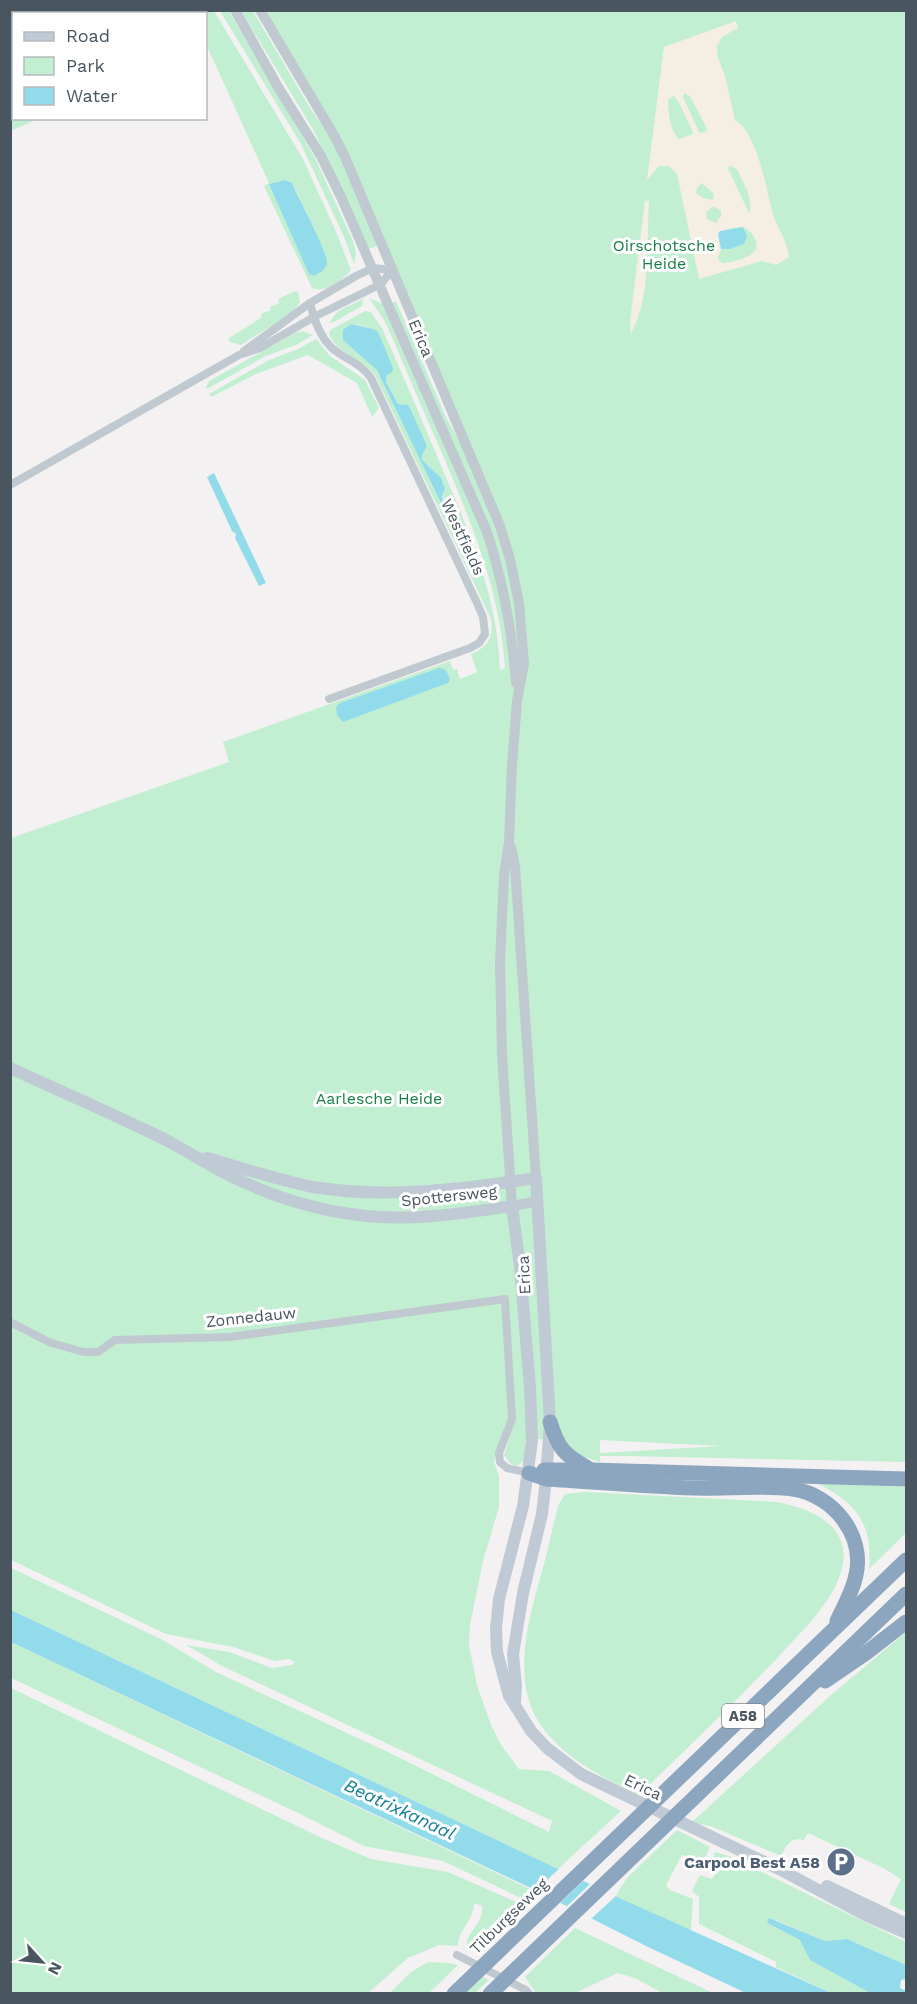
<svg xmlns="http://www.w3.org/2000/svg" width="917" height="2004" font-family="'Work Sans',sans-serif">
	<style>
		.green { fill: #c2efd2; fill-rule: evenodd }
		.sand { fill: #f4eee3; fill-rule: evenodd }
		.water { fill: #91dbea }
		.pier { fill: #f4f1f2 }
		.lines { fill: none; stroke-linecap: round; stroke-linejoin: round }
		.minor { stroke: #c0c9d0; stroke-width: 8 }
		.tertiary { stroke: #c0c9d0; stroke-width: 10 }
		.secondary { stroke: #c0cad4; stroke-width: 12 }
		.motorway { stroke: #8ba6be; stroke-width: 15 }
		.labels { text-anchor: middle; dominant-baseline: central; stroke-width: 6; stroke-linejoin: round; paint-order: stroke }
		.shield { fill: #fff; stroke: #80888f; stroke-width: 1.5 }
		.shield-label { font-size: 15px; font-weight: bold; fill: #49555f }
		.park-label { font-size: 16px; fill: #1a8049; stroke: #fff }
		.street-label { font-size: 16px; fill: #49555f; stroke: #fff }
		.service-label { font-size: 16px; font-weight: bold; fill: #4e5e75; stroke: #fff; text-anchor: end }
		.water-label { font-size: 18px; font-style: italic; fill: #107e94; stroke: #fff }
	</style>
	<rect width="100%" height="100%" fill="#f4f1f2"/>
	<g class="green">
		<path d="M185 11H214L303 159 334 227 351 270C343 280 325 294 312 288L264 186 269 183 206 44V14L192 13 190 11 181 14ZM285 180 292 183 316 233 326 268 314 276 269 184Z"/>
		<path d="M220 11H229L315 158 353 241 356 254 354 264 344 237 301 144Z"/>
		<path d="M241 11H253L310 108 335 143 375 239 377 246 368 249 314 131Z"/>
		<path d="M265 11H906V1462L626 1456H600V1462L579 1455 563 1440 526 1439C524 1450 528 1462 516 1466L510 1463 504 1455 509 1439H500L494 1462 499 1476V1507L483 1561 470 1625 469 1645 477 1685 491 1725 501 1745 519 1769 549 1771 621 1811 558 1869 11 1610V1568L161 1639 216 1672 390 1753 549 1832 552 1821 222 1666 186 1645 229 1652 272 1668 292 1665 295 1662 289 1659 275 1661 233 1647 166 1634 11 1560V838L229 762 223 742 450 661 453 670 457 669 460 679 477 672 471 654C488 647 494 638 491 619L375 375C362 358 337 354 329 334L330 330 365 311 371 312 382 328C402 373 421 418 440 463 468 529 498 597 500 670L505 668C500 590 471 522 441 451 424 413 408 375 392 337L384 320 369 298 383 304 489 547 509 635 526 660 519 587 349 160ZM354 324 373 329 388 374 386 382 398 404 406 405 410 408 427 446 423 453 422 460C429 469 441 475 444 485 446 493 440 497 447 508 450 512 455 513 458 517 464 526 465 538 466 549L459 542 379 373 374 366ZM448 683 343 721 339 718ZM600 1440 721 1446 600 1453Z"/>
		<path d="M13 113 14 118 38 119 11 131V115Z"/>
		<path d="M295 291 298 292 300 302 294 311 241 345 230 342 228 339 262 317 261 314 271 310 270 307 279 303 278 299Z"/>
		<path d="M363 299 362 306 334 322 329 323 338 311Z"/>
		<path d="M396 301 446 417 469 459 507 559 519 634 516 656 507 592 392 303Z"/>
		<path d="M303 331 313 335 296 345 266 356 207 389 206 387 209 381 295 333Z"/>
		<path d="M316 339 330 356 365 380 379 408 372 417 357 383 308 355 256 374 211 397 209 394 269 360 298 349Z"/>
		<path d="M817 1483 906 1487V1533L869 1569C873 1523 856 1503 817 1483Z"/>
		<path d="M586 1492 777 1502C809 1508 849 1524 843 1563 838 1598 801 1632 779 1656 734 1704 686 1749 639 1795 603 1778 562 1757 540 1724 509 1678 531 1611 544 1564 549 1545 553 1525 558 1506L565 1494Z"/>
		<path d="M906 1632V1912L889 1904 901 1879 885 1869 808 1833 804 1840C790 1837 787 1845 781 1856L713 1827 692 1822 831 1695Z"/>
		<path d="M11 1642 534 1891 525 1900 443 1861 364 1846 298 1813 11 1678Z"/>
		<path d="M11 1688 322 1838 371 1859 448 1872 523 1905 470 1952 467 1948C465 1930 484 1926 482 1906L474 1903C474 1920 458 1930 458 1946L439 1945 408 1958 368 1993H11Z"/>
		<path d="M677 1830 710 1847 703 1862 682 1855 666 1885 670 1890 693 1899 691 1931 615 1896 627 1878Z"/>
		<path d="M715 1852 729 1856 906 1942V1965L859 1944 844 1939 825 1941 776 1920 767 1922 776 1928 801 1940 810 1960 870 1993H831L776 1967V1962L699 1924V1897L692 1891 700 1875 712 1879 717 1871 710 1865Z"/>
		<path d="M575 1928 713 1993H662L635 1978 618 1973 575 1993H536L525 1977Z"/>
		<path d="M428 1962 448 1963 458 1965 429 1993H390L411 1972Z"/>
		<path d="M483 1977 489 1980 475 1993 465 1994Z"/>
	</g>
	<g class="sand">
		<path d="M736 21 738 28 722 37 717 46 718 58 725 76 735 120C758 134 766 189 773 214 778 229 787 241 789 257L776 265 762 261 699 279 677 174 669 166H659L647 180 664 47ZM684 93 690 96 707 129 705 132 701 133 699 132 683 97ZM674 96 678 101 693 132V134L679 139C670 132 668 110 668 99ZM730 166 737 169C743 182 754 199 749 213L728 168ZM702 183 714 194 713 200 703 198 696 193 697 188ZM713 206 721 211V216L716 223 707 219 706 213ZM743 227C748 229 751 232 754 237 766 255 736 262 722 263L718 259 721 249 719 241 728 229Z"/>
		<path d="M645 200 649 202C646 247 652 292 631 334L630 321Z"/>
	</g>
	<g class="water">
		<path d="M285 180 292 183C298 198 327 250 327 263 327 269 319 273 314 276L309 274 269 184Z"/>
		<path d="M743 227 747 236 744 244 730 249H721L718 234 720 231Z"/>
		<path d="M351 324 373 329 378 332 393 368 392 372 387 375 386 382 398 404 408 405 410 408 427 446 423 453 422 460 441 478 445 488 442 497 446 507 457 516 466 539 465 549 449 520 377 370 343 340V330Z"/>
		<path d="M214 473 266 583 259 586 235 538 236 534 232 531 207 477Z"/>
		<path d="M439 668C446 668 448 674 450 680L448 683 343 722 337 715 336 707 340 703Z"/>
		<path d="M11 1610 615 1896 831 1993H746L646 1946 535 1890 11 1642Z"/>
		<path d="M769 1918 825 1941 847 1939 906 1965V1979L901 1980 900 1988 906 1991V1993H870L810 1960 800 1940 771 1925 767 1922Z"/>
	</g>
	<g class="pier">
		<path d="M561 1867 585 1879 559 1904 533 1893Z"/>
		<path d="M592 1882 618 1894 590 1920 565 1908Z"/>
	</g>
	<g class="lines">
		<g class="minor">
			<path d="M310 303C314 320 322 342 337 352 350 361 362 365 371 378L477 603 483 617 485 634 479 643 470 648 329 699"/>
			<path d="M244 351 310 303 356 276 373 268 392 270"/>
			<path d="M10 485 239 355 260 348 314 317 381 284 392 270"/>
			<path d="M10 1322 51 1343 84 1352H98L115 1340 230 1337 505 1299 512 1419 499 1453 500 1462 507 1468 529 1473"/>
			<path d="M457 1955 526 1990 529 1994"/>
		</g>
		<g class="tertiary">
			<path d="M235 10 278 87 321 156 342 199 487 532C503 581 512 631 516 683"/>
			<path d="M260 10 335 137 345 157 500 526 510 559 519 603 524 663 517 701 512 765 509 842 504 875 500 962 502 1055 512 1206 538 1201"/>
			<path d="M511 847 515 866 536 1178"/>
		</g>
		<g class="secondary">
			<path d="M10 1068C62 1092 113 1114 164 1139 183 1149 201 1160 219 1170 264 1194 316 1211 367 1216 415 1221 464 1213 512 1206L520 1267 530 1387 532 1441 523 1506 499 1599 496 1628 497 1652 509 1696 531 1731 547 1748 581 1774 781 1870 865 1915 906 1933"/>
			<path d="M207 1158C243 1168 277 1180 313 1187 386 1199 464 1189 536 1178L550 1422 546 1479 542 1514 523 1593 513 1654 516 1686 515 1703"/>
			<path d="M827 1886 906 1924"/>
		</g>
		<g class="motorway">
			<path d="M550 1422C558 1448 564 1455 588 1468"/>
			<path d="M544 1470H591L906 1479"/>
			<path d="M529 1473 546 1479C595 1482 644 1486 693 1488 725 1489 761 1485 793 1489 833 1495 865 1535 856 1575 853 1591 844 1606 837 1621"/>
			<path d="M825 1681 866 1653 906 1622"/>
			<path d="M454 1994 906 1560"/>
			<path d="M490 1994 906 1594"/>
		</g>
	</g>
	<defs>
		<g id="parking-disc" transform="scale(1.5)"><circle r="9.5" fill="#5c6f8a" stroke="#fff"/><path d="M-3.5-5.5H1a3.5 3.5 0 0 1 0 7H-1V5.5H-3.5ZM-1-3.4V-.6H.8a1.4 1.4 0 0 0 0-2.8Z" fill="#fff"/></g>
	</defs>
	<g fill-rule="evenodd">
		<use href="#parking-disc" x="841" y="1862"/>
	</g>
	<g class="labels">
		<rect class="shield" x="722" y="1704" width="42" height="24" rx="4.5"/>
		<g class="shield-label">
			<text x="743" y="1716">A58</text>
		</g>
		<g class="park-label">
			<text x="664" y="245">Oirschotsche<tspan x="664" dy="18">Heide</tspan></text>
			<text x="379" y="1098">Aarlesche Heide</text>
		</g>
		<g class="street-label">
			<text transform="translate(421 338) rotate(67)">Erica</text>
			<text transform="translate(463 537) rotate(65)">Westfields</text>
			<text transform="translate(449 1196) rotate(-6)">Spottersweg</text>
			<text transform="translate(524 1275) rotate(-93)">Erica</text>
			<text transform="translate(251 1317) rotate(-6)">Zonnedauw</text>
			<text transform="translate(643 1787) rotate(26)">Erica</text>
			<text transform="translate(509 1916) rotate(-44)">Tilburgseweg</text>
		</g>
		<g class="service-label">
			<text x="820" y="1862">Carpool Best A58</text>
		</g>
		<g class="water-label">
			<text transform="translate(400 1809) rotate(25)">Beatrixkanaal</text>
		</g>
	</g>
	<rect width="917" height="2004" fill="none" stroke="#49555f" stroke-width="24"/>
	<rect x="12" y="12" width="195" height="108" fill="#ffffff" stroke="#b6bbbf" stroke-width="1.5"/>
	<rect x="24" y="32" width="30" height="9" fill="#c0cad4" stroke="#b6bbbf" stroke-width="1.5"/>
	<text x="66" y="42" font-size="18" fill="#49555f">Road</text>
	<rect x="24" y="57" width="30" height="18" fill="#c2efd2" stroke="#b6bbbf" stroke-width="1.5"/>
	<text x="66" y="72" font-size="18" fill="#49555f">Park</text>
	<rect x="24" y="87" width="30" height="18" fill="#91dbea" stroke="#b6bbbf" stroke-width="1.5"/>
	<text x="66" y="102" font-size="18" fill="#49555f">Water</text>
	<g transform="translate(42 1962) rotate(117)" stroke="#ffffff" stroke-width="4.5" paint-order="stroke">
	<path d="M0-4.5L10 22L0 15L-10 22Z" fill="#49555f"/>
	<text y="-9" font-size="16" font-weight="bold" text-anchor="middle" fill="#49555f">N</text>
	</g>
</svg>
